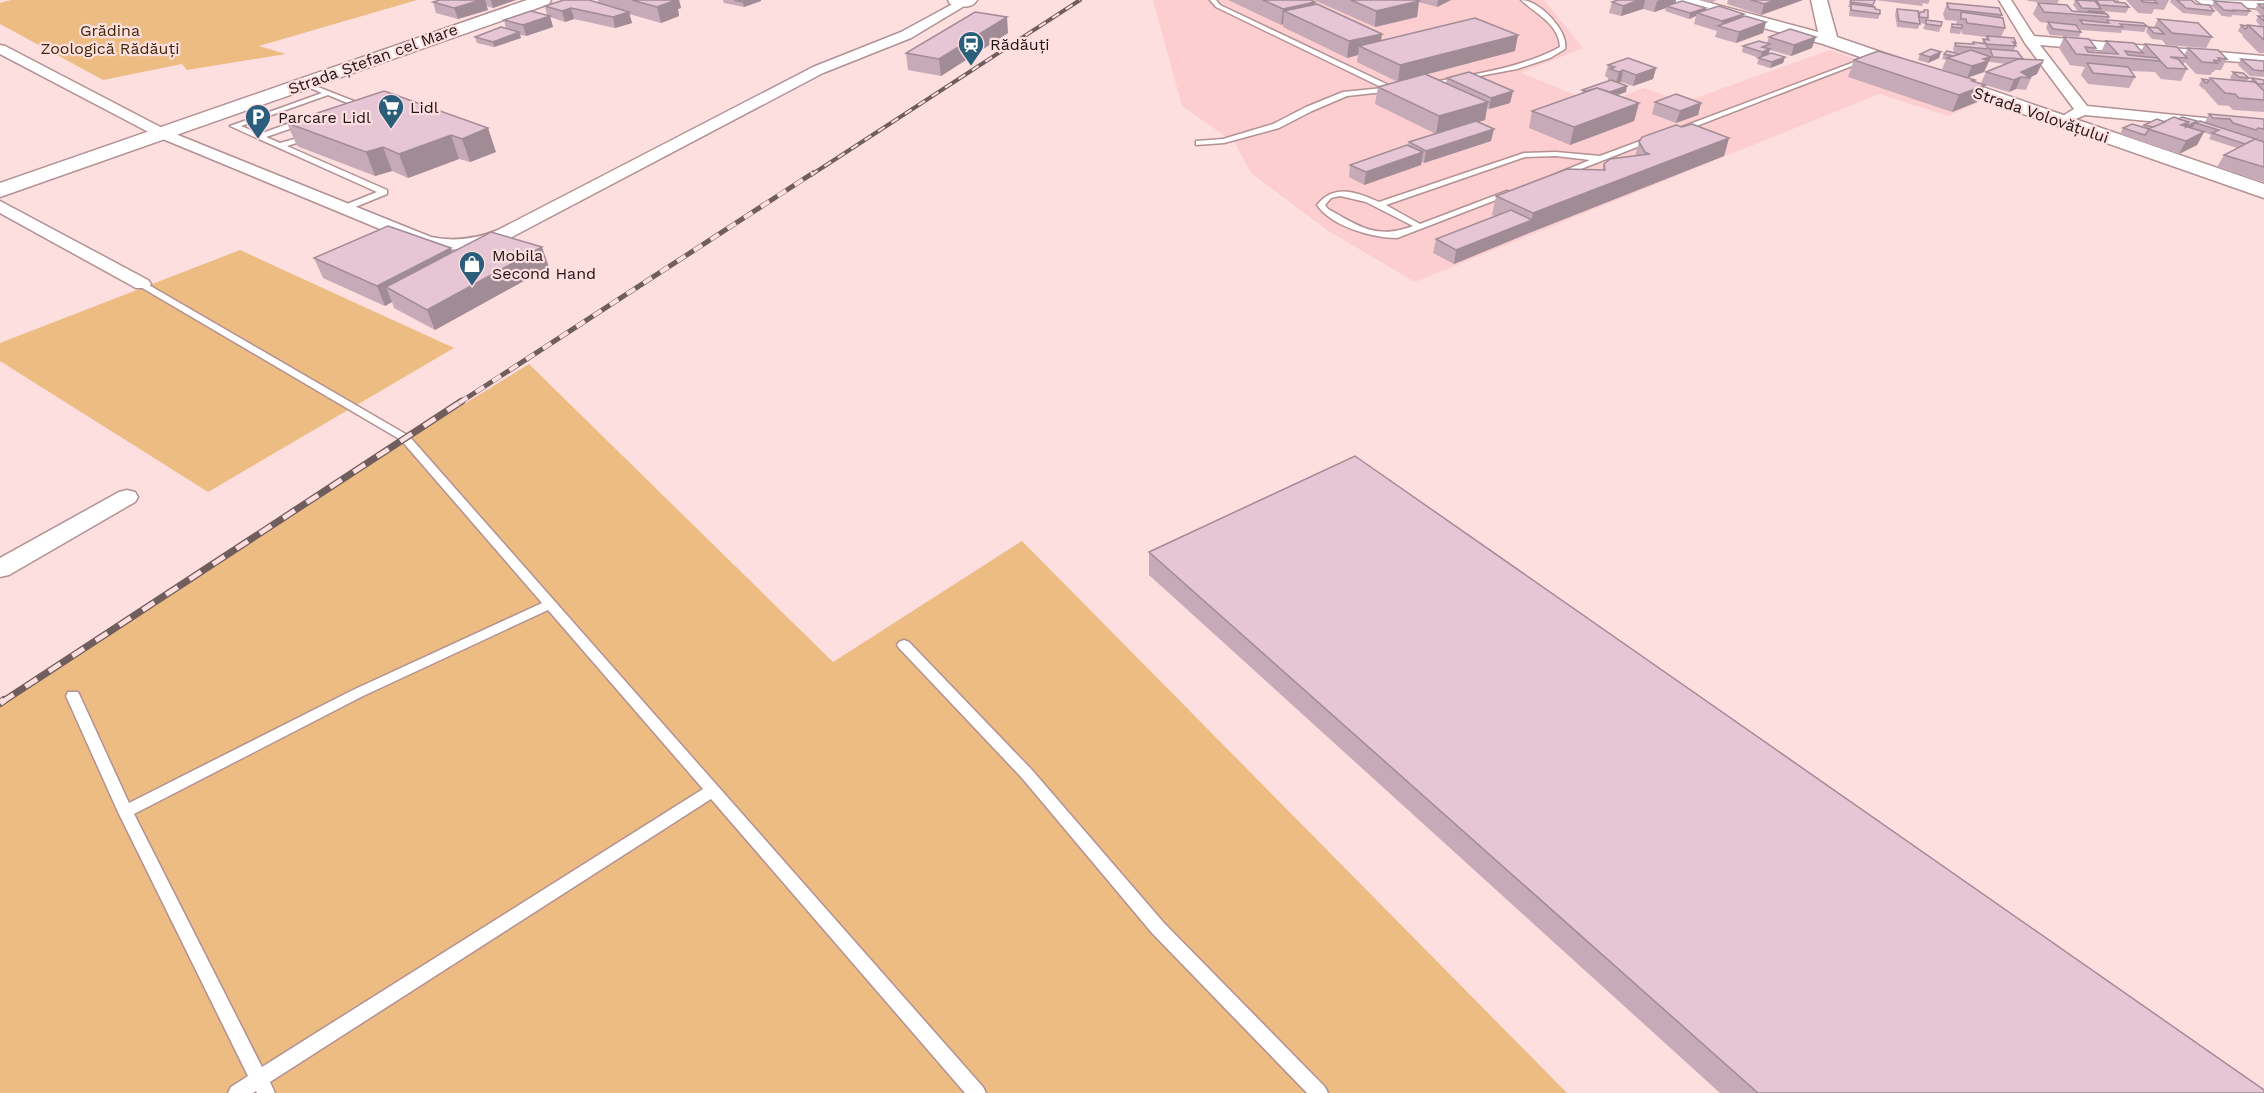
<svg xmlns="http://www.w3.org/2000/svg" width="2264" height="1093" font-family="'Work Sans',sans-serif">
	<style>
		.built { fill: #fcced0 }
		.green { fill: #edbc83 }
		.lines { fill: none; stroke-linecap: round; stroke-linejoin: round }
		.lane-casing { stroke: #b39092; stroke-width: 3 }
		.street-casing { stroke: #b39092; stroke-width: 3 }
		.secondary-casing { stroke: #b39092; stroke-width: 3 }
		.lane { fill: #fff; fill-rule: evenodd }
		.street { fill: #fff; fill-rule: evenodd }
		.secondary { fill: #fff; fill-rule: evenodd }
		.rail-far3-casing { stroke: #705d5e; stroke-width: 4 }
		.rail-far2-casing { stroke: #705d5e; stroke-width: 5 }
		.rail-far1-casing { stroke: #705d5e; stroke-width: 7 }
		.rail-casing { stroke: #705d5e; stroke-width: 8 }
		.rail-far3 { stroke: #fddfe0; stroke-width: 2; stroke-dasharray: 8; stroke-linecap: butt }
		.rail-far2 { stroke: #fddfe0; stroke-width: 4; stroke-dasharray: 10; stroke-linecap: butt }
		.rail-far1 { stroke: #fddfe0; stroke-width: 4.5; stroke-dasharray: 14; stroke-linecap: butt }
		.rail { stroke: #fddfe0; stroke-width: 6; stroke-dasharray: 17; stroke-linecap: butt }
		.wall { fill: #c6aab7; fill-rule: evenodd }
		.shaded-wall { fill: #a18b95 }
		.building { fill: #e6c6d5; stroke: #a18b95; stroke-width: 1.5 }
		.labels { text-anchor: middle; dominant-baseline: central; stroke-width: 4.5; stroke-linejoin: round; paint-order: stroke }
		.far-park-label { font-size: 16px; fill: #422906; stroke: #fddfe0 }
		.far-poi-label { font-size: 16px; fill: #201314; stroke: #fddfe0; text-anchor: start }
		.far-street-label { font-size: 16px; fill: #201314; stroke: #fddfe0 }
	</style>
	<rect width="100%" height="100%" fill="#fddfe0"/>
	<path class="built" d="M1153 0H1544L1583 48 1521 73 1600 105 1644 88 1681 101H1687L1830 50 1979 102 1948 116 1879 94 1415 282 1327 230 1251 173 1235 143 1182 106Z"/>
	<g class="green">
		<path d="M11 0H417L259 46 286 54 187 70 182 64 103 80 0 24V3Z"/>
		<path d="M240 250 454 348 208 492 0 361V343Z"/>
		<path d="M529 364 833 662 1022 541 1567 1093H0V707L399 444Z"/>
	</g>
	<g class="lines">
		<g class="lane-casing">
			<g id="lane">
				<path d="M1210 0H1216L1220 5 1397 89 1393 91 1347 96 1312 111 1279 128 1224 143 1196 145V141L1223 139 1273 124 1306 107 1343 92 1383 88 1216 7Z"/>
				<path d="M1521 0C1539 0 1569 31 1565 49L1550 58 1517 69 1426 86 1425 85 1428 83C1473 74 1519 69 1560 47 1559 24 1536 14 1521 0Z"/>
				<path d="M1865 58 1870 59 1681 132 1674 130Z"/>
				<path d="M305 82 369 107 362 109 328 95 241 126 260 134 298 120H304V124L266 137 280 143 312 134V138L287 146 387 190V194L348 210H342V206L377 192 230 126 322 93 303 85 302 84Z"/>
				<path d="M1648 138 1655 140 1563 176 1556 174 1590 160 1556 156 1525 157 1386 205 1420 224 1507 191 1514 193 1397 238C1372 238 1331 226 1317 205 1334 183 1357 192 1379 202L1524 153 1556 152 1600 156ZM1340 196 1366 202 1413 226C1376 240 1359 226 1328 209L1325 205 1331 198Z"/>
				<path d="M142 281 409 436 983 1087 986 1093H965L711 799 270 1082 275 1093H257L256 1091 253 1093H228L231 1087 248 1076 118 812 66 696 68 692H78L80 696 129 803 353 690 542 603 401 440 139 286 137 284ZM548 610 703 789 262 1067 134 814 363 696Z"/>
				<path d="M904 640 909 642 1032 770 1164 923 1325 1087 1328 1093H1307L1152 933 1022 778 899 648 897 645 899 642Z"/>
			</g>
		</g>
		<g class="street-casing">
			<g id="street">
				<path d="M960 0 971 2 911 38 823 73 510 238C480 249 452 253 421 246L158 137 0 54V45L5 46 168 131 431 237C455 242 476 239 498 230L813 67 901 32Z"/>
				<path d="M1999 0H2011L2034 36 2264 56V64L2040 45 2087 106 2264 124V132L2085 115 2073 120H2063L2061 117 2074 109 2025 43Z"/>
				<path d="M2196 0 2264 1V9L2202 4Z"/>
				<path d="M0 201 148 280 151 284 148 288H136L0 213Z"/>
				<path d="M127 490 135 492 138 497 135 502 9 575 0 577V558L119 492Z"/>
			</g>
		</g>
		<g class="secondary-casing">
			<g id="secondary">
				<path d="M527 0H551L549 4 0 197V183Z"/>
				<path d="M948 0H977C971 10 960 6 950 4Z"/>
				<path d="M1672 0H1699L1818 32 1811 0H1827L1837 37 2264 184V198L1823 44 1674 4Z"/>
			</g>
		</g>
		<use href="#lane" class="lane"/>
		<use href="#street" class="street"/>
		<use href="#secondary" class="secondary"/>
		<g class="rail-far3-casing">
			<path id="rail-far3" d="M811 175 1080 0"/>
		</g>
		<g class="rail-far2-casing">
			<path id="rail-far2" d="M459 403 813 173"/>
		</g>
		<g class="rail-far1-casing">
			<path id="rail-far1" d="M2 702 462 401"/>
		</g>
		<g class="rail-casing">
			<path id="rail" d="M0 703 4 700"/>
		</g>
		<use href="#rail-far3" class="rail-far3"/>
		<use href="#rail-far2" class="rail-far2"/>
		<use href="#rail-far1" class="rail-far1"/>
		<use href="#rail" class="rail"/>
	</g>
	<g class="wall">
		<path d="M440 0H516L493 8 486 6 488 10 458 19 436 13 433 2Z"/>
		<path d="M598 0H679L681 8 678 9 679 16 661 23 629 14 632 23 615 28 574 19 565 22 550 17 553 27 526 36 520 35 521 38 494 47 477 43 475 37 506 29 504 20 547 15 545 6 598 3Z"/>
		<path d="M723 0H761V1L744 7 724 3Z"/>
		<path d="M1228 0H1311L1315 4 1381 40 1515 51 1426 74 1446 83 1447 78 1513 91 1510 103 1489 109 1487 108 1485 120 1478 122 1491 141 1424 163 1422 162 1421 165 1364 185 1349 177 1350 165 1408 145 1409 142 1436 134 1375 104 1378 87 1398 82 1357 62 1358 55 1347 58 1283 27V24L1281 25Z"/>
		<path d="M1314 0H1451L1437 7 1419 2 1417 17 1375 27Z"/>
		<path d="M1618 0H1676L1675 3 1706 8 1705 11 1744 14 1743 17 1766 22 1763 33 1736 43 1715 37 1717 31 1694 24 1696 16 1689 19 1665 11 1666 8 1654 12 1643 9 1621 16 1609 13 1612 2Z"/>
		<path d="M1700 0H1717L1709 3Z"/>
		<path d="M1728 0H1803L1761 15 1727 4Z"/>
		<path d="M1851 0H1875L1873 6 1880 14 1878 19 1849 16 1850 7H1848Z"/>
		<path d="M1875 0H1930L1928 4 1923 3 1922 6Z"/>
		<path d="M2027 0H2059L2057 4 2028 1Z"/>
		<path d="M2073 0H2119L2118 3 2129 7 2126 13 2101 11 2100 12 2109 17 2108 20 2147 26 2144 32 2122 30 2121 33 2081 30 2077 25 2081 32 2079 37 2050 35 2046 28 2048 23 2040 22 2033 14 2038 3 2072 11H2078L2073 5 2075 1Z"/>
		<path d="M2126 0H2169L2164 10 2154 9 2152 14 2138 13Z"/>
		<path d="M2171 0H2191L2196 4 2214 11 2211 16 2183 13 2170 2Z"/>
		<path d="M2214 1 2250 11 2247 16 2232 15 2231 17 2222 16 2212 6Z"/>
		<path d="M1947 3 2002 15 2001 17 2005 28 2001 37 2016 43 2014 51 2023 59 2042 63 2037 74 2030 77 2031 78 2026 90 2016 89 2009 92 1985 85 1977 102 1952 112 1848 77 1854 60 1959 75 1942 69 1946 60 1942 59 1944 54H1960L1963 53 1954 52 1953 48 1955 43 1972 44 1973 42 1982 44 1983 39H1985L1986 37 1962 34V30L1960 34 1950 33V29L1952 24H1956L1957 21 1945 20 1943 14ZM1989 60 1990 62 2006 64 1993 68 1992 69 1986 72 1981 83 1974 81 1968 77 1984 72Z"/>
		<path d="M2258 4H2264V53H2259L2242 36 2243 35 2238 31 2241 25 2261 27 2256 21 2258 16H2262L2255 9Z"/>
		<path d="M1897 9 1918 15 1920 12H1923L1924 10 1928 18 1927 20 1941 26 1939 32 1923 29 1925 24 1920 23 1918 29 1897 27 1895 14Z"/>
		<path d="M2158 19 2212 37 2206 48 2166 45 2162 40 2152 39 2146 32 2148 27H2154Z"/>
		<path d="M1008 33 941 76 908 70 906 53Z"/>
		<path d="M1769 37 1812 48 1791 56 1770 50 1768 54 1785 57 1783 63 1770 68 1757 64 1759 58 1742 52 1743 46 1767 43Z"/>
		<path d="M2064 37 2096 48 2094 52 2102 53 2101 52 2106 41 2141 51 2145 44 2184 55 2188 48 2227 59 2221 70H2215L2214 72H2212L2211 75 2196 74 2185 62 2183 65 2187 69 2181 81 2161 79 2155 72 2130 71 2135 77 2129 88 2088 84 2081 75 2085 67 2070 65 2059 48Z"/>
		<path d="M1920 54 1939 58 1928 63 1918 60Z"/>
		<path d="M2241 59 2264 61V77L2250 76 2238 65Z"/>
		<path d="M1608 65 1656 68 1653 79 1633 86 1621 82 1618 83 1626 92 1617 95 1639 103 1634 121 1570 145 1529 128 1532 111 1582 93V90L1609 81H1608V78L1605 76Z"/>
		<path d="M2233 72 2249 78 2247 81H2250L2252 78 2264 80V112L2233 110 2229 106 2218 105 2204 89H2203L2199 85 2202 79 2209 80 2210 78 2233 80 2230 78Z"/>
		<path d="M384 91 496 152 470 162 459 159 408 178 392 171 375 176 297 146 287 123Z"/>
		<path d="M1655 102 1701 103 1698 115 1676 123 1652 114Z"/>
		<path d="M2209 114 2264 119V182L2217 167 2224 155 2237 148 2209 139 2211 135 2204 132 2197 145 2179 154 2120 134 2123 128 2143 127 2144 125 2165 122 2197 121 2196 122H2205Z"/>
		<path d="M1682 127 1729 138 1724 156 1529 233 1454 264 1433 253 1436 239 1495 216 1492 215 1496 196 1602 170 1604 164 1635 156 1639 142Z"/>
		<path d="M453 252 549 267 435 330 394 308 392 302 385 306 323 278 314 258Z"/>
		<path d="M1149 552 2264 1093H1720L1149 575Z"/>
	</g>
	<g class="shaded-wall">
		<path d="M481 0H485L488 10 458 19 454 8Z"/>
		<path d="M491 0H516L493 8Z"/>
		<path d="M664 0H679L681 8 678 9 679 16 661 23 657 7Z"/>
		<path d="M748 0H761V1L744 7 743 2Z"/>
		<path d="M1438 0H1451L1437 7Z"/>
		<path d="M1639 0H1645L1643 9 1621 16 1623 6Z"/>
		<path d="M1660 0H1676L1675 4 1666 6V8L1654 12 1657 1Z"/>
		<path d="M1776 0H1803L1761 15 1764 4Z"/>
		<path d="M1419 1 1417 17 1375 27 1376 11Z"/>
		<path d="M1315 2 1314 17 1284 11 1283 24 1281 25 1283 9Z"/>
		<path d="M571 8 574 19 565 22 562 11Z"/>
		<path d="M1706 8 1705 14 1697 13 1696 16 1689 19 1690 13Z"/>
		<path d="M629 12 632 23 615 28 613 17Z"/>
		<path d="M1744 14 1741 24 1721 26 1722 21Z"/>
		<path d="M550 16 553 27 526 36 523 25Z"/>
		<path d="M1007 17 1008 33 941 76 939 59Z"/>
		<path d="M1766 22 1763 33 1736 43 1739 32Z"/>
		<path d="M519 32 521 38 494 47 493 42Z"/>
		<path d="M1382 34 1380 50 1359 46 1358 55 1347 58 1349 41Z"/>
		<path d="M1518 35 1515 51 1398 82 1400 65Z"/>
		<path d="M1816 37 1812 48 1791 56 1794 45Z"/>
		<path d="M1770 49 1768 55 1760 58 1762 52Z"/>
		<path d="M1941 52 1939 58 1928 63 1930 57Z"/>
		<path d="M1785 57 1783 63 1770 68 1772 62Z"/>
		<path d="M1991 57 1984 72 1967 78 1972 66 1983 59Z"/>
		<path d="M2042 63 2037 74 2029 78 2021 77 2016 89 2009 92 2014 80 2021 72Z"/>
		<path d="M1656 68 1653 79 1633 86 1636 75Z"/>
		<path d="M1623 70 1621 82 1616 83 1619 72Z"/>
		<path d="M1975 80 1971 90 1985 85 1977 102 1952 112 1959 95 1972 81Z"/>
		<path d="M1627 86 1626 92 1597 102 1598 96Z"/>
		<path d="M1513 91 1510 103 1489 109 1491 98Z"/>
		<path d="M1488 102 1485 120 1436 134 1439 116Z"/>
		<path d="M1639 103 1634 121 1570 145 1574 127Z"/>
		<path d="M1701 103 1698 115 1676 123 1680 111Z"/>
		<path d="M2197 121 2193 127 2183 133 2181 125 2189 122Z"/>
		<path d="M488 128 496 152 470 162 462 139Z"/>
		<path d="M1494 129 1491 141 1424 163 1426 151Z"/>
		<path d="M2204 132 2197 145 2179 154 2186 141Z"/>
		<path d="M451 135 459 159 408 178 399 154Z"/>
		<path d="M1729 138 1724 156 1529 233 1533 213Z"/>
		<path d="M383 147 392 171 375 176 366 152Z"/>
		<path d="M1423 152 1421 165 1364 185 1366 172Z"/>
		<path d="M1532 220 1529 233 1454 264 1456 250Z"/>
		<path d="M542 247 549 267 435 330 427 310Z"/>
		<path d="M451 248 458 268 386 287 392 302 385 306 377 286Z"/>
	</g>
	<g class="building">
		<path d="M440 0H481L454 8 433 2Z"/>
		<path d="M564 0H589L629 12 613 17 571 8 562 11 545 6Z"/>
		<path d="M632 0H676L657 7Z"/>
		<path d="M734 0H748L743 2Z"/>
		<path d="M1263 0H1311L1315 2 1283 9Z"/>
		<path d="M1351 0H1416L1419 1 1376 11Z"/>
		<path d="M1618 0H1639L1623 6 1612 2Z"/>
		<path d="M1751 0H1776L1764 4Z"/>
		<path d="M1851 0H1875L1873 5 1850 2Z"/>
		<path d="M2076 0 2095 1 2101 9 2082 8Z"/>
		<path d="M2096 0H2113L2115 2 2125 3 2129 7 2100 5Z"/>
		<path d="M2141 0H2154L2157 3 2143 2Z"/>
		<path d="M2177 0H2191L2196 4 2209 5 2214 11 2186 8Z"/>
		<path d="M1682 1 1706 8 1690 13 1666 6Z"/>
		<path d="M2214 1 2241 3 2250 11 2233 10 2234 11 2224 10Z"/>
		<path d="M1947 3 1999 8 2002 15 1949 9Z"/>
		<path d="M2038 3 2067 5 2072 11 2107 14 2109 17 2044 12Z"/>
		<path d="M1317 4 1382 34 1349 41 1284 11Z"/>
		<path d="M1851 4 1875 7V9L1880 10V14L1851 10Z"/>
		<path d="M2258 4H2264V9Z"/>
		<path d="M1719 6 1744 14 1722 21 1697 13Z"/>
		<path d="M1897 9 1918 11 1920 24 1899 21Z"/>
		<path d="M1924 10H1928V18L1919 17 1920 12H1924Z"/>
		<path d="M531 11 550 16 523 25 504 20Z"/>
		<path d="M2089 11 2104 12 2105 13 2090 12Z"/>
		<path d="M975 12 1007 17 939 59 906 53Z"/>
		<path d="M1961 12 2003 18 2005 28 1967 23 1966 19H1961Z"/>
		<path d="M1745 16 1766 22 1739 32 1718 26Z"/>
		<path d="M2258 16H2264V21Z"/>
		<path d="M1475 18 1518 35 1400 65 1359 46Z"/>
		<path d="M2158 19 2198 23 2212 37 2172 33Z"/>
		<path d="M1926 20 1942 22 1941 26 1926 24Z"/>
		<path d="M2080 20 2109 23 2107 21 2108 20 2143 23 2147 26 2120 24 2123 27 2083 24Z"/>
		<path d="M2048 22 2076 25 2081 32 2053 29Z"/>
		<path d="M1952 24 1962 25V28L1952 27Z"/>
		<path d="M2241 25 2248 26 2246 29H2245Z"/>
		<path d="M2248 25 2264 27V40Z"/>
		<path d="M501 27 519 32 493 42 475 37Z"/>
		<path d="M2148 27 2158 28 2164 34 2154 33Z"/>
		<path d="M1790 29 1816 37 1794 45 1769 37Z"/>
		<path d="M1987 36 2014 38 2016 43 2013 42 2016 46 1986 44 1983 39 1989 40Z"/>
		<path d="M2064 37 2089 39 2096 48 2085 47 2088 52 2118 54 2106 41 2134 43 2143 53 2125 51 2128 55 2157 58 2161 61 2076 54Z"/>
		<path d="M1759 41 1770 44 1762 47 1770 49 1762 52 1743 46Z"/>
		<path d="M1973 42 1986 44 1988 49 1956 46 1955 43 1974 44Z"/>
		<path d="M2145 44 2177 47 2187 58 2170 57 2178 59 2187 69 2167 68Z"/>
		<path d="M2188 48 2218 50 2227 59 2218 58 2220 61 2213 60 2217 63 2202 62Z"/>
		<path d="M1931 49 1941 52 1930 57 1920 54Z"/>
		<path d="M1990 49 2017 51 2023 59 1993 57Z"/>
		<path d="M1971 50 1991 57 1983 59 1988 61 1972 66 1947 58Z"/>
		<path d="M1878 51 1975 80 1972 81 1985 85 1959 95 1854 60Z"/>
		<path d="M1947 51 1960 54 1953 56 1944 54Z"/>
		<path d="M1771 53 1785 57 1772 62 1758 58Z"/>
		<path d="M1628 58 1656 68 1636 75 1623 70 1619 72 1610 69 1615 67 1608 65Z"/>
		<path d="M2018 59 2043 60 2042 63 2021 72 2031 78 2021 77 2014 80 1986 72Z"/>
		<path d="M2241 59 2264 61V71L2254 70Z"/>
		<path d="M2087 63 2128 67 2135 77 2093 73Z"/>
		<path d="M1469 72 1513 91 1491 98 1447 78Z"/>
		<path d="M2233 72 2243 73 2249 78 2239 77Z"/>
		<path d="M1425 74 1488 102 1439 116 1378 87Z"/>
		<path d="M2210 78 2255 82 2264 91V100L2239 98 2235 94 2225 93Z"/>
		<path d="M2252 78 2264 80V84H2258Z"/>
		<path d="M2202 79 2209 80 2207 83H2206Z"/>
		<path d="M1611 80 1627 86 1610 92 1597 88 1586 91 1582 90Z"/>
		<path d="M1597 88 1639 103 1574 127 1532 111Z"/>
		<path d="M384 91 488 128 462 139 451 135 399 154 383 147 366 152 287 123Z"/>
		<path d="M1676 94 1701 103 1680 111 1655 102Z"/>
		<path d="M2209 114 2264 119V129L2258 128 2256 130 2233 123 2230 119 2213 118Z"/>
		<path d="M2174 117 2189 122 2181 125 2204 132 2186 141 2148 129Z"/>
		<path d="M2182 117 2197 121 2186 127 2189 122 2179 119Z"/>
		<path d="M2157 119 2165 122 2153 127 2144 125Z"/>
		<path d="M1476 121 1494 129 1426 151 1409 142Z"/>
		<path d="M2200 121 2256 139 2245 144 2212 133 2219 130 2196 123Z"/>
		<path d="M1692 124 1729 138 1533 213 1496 196 1567 169 1605 170 1604 164 1610 159 1649 154 1645 152 1639 142 1642 137 1676 125 1682 127Z"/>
		<path d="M2132 124 2149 129 2145 135 2123 128Z"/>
		<path d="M2255 139 2264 142V167L2224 155Z"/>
		<path d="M1407 145 1423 152 1366 172 1350 165Z"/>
		<path d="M1511 210 1532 220 1456 250 1436 239Z"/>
		<path d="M388 226 451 248 377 286 314 258Z"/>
		<path d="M491 232 542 247 427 310 386 287Z"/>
		<path d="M1355 456 2264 1090V1093H1758L1149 552Z"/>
	</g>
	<defs>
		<g id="station-pin" transform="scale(1.35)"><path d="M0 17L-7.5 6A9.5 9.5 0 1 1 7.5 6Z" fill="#2b5e7b" stroke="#fddfe0"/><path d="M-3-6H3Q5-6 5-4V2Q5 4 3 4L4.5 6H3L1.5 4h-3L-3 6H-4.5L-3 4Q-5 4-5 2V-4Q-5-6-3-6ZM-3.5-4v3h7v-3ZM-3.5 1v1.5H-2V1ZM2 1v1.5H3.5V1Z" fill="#fff"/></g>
		<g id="supermarket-pin" transform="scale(1.35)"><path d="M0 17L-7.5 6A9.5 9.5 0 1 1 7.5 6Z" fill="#2b5e7b" stroke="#fddfe0"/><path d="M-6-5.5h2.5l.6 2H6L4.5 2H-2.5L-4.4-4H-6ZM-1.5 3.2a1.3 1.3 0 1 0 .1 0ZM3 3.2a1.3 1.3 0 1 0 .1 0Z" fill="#fff"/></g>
		<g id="parking-pin" transform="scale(1.35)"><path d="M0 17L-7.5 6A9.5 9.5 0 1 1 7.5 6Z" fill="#2b5e7b" stroke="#fddfe0"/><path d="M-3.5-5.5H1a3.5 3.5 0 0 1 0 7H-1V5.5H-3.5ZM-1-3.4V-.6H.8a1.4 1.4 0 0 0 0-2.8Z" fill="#fff"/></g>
		<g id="shop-pin" transform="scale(1.35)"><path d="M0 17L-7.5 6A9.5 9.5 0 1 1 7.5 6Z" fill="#2b5e7b" stroke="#fddfe0"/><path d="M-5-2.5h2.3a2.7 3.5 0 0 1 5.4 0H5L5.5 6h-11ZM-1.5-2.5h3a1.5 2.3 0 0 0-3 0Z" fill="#fff"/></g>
	</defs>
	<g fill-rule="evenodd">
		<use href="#station-pin" x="971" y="44"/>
		<use href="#supermarket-pin" x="391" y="107"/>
		<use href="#parking-pin" x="258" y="117"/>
		<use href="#shop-pin" x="472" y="264"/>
	</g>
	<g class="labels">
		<g class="far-park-label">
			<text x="110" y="30">Grădina<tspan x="110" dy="18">Zoologică Rădăuți</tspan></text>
		</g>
		<g class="far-poi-label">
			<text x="990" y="44">Rădăuți</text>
			<text x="410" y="107">Lidl</text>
			<text x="278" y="117">Parcare Lidl</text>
			<text x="492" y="255">Mobila<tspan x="492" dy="18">Second Hand</tspan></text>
		</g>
		<g class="far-street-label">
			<text transform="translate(373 59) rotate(-20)">Strada Ștefan cel Mare</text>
			<text transform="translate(2041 115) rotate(19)">Strada Volovățului</text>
		</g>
	</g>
</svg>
